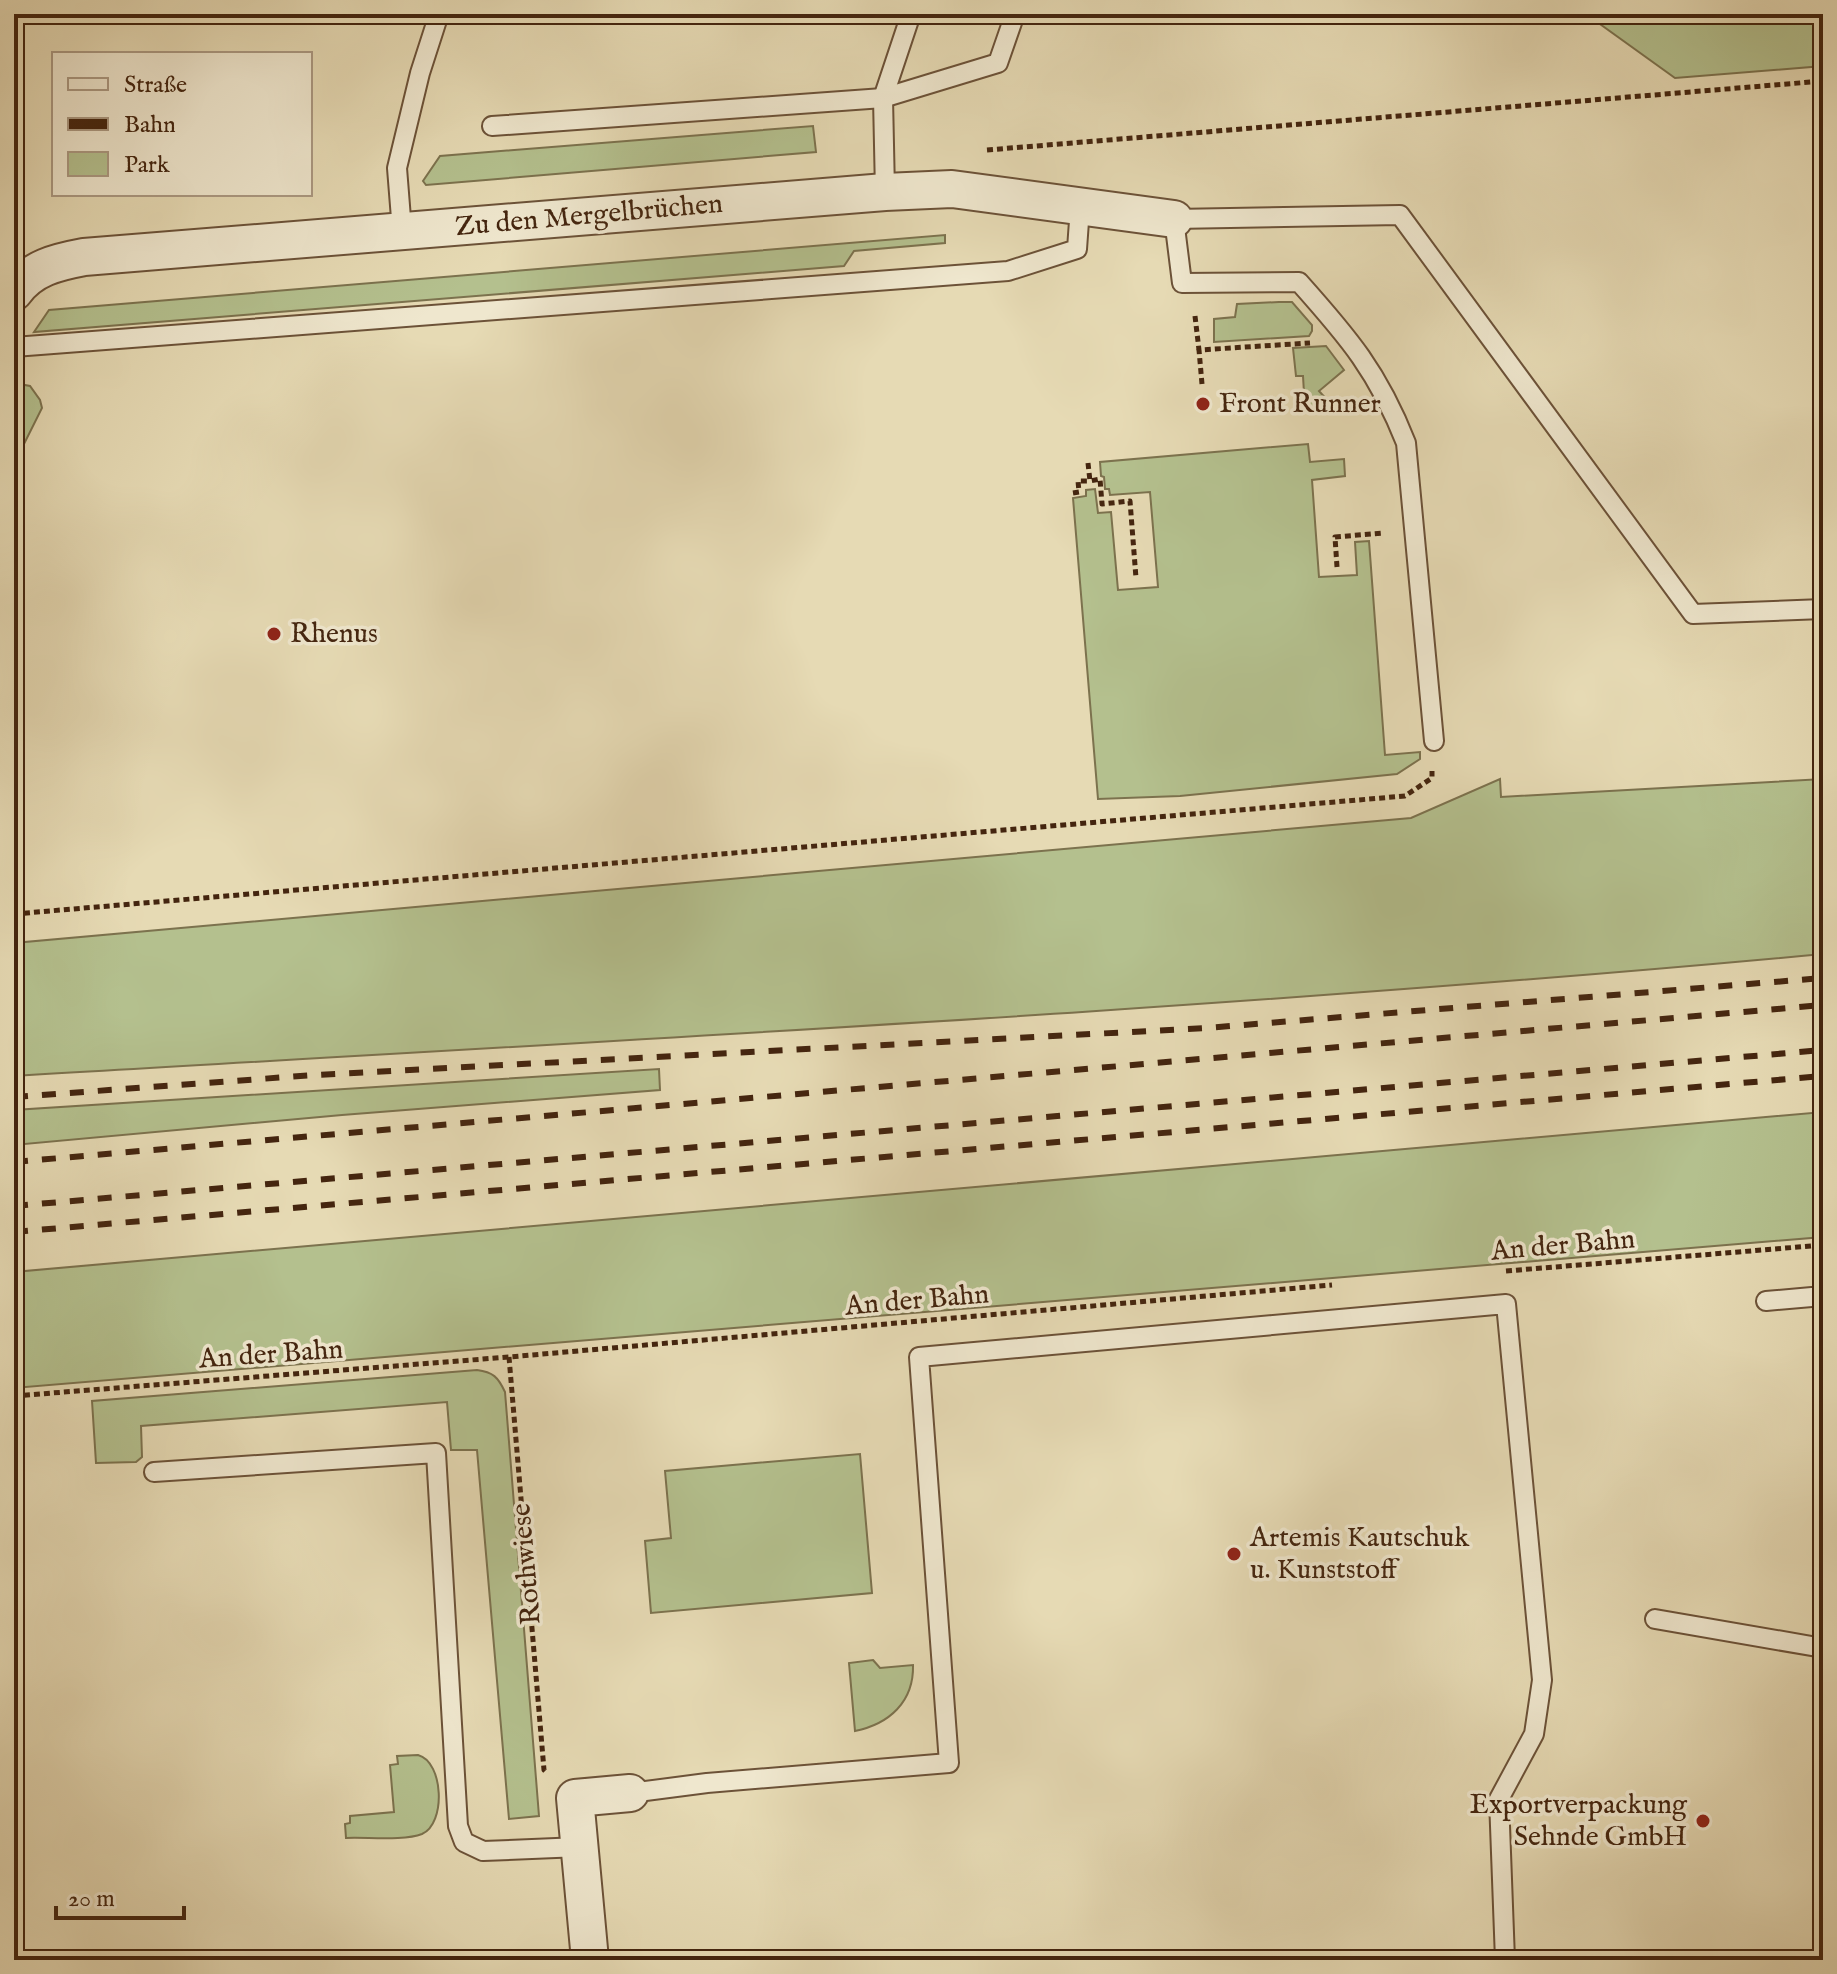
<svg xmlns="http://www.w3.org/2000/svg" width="1837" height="1974" font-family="'IM FELL English',serif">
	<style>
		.green { fill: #b4c08e; stroke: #7c724e; stroke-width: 2 }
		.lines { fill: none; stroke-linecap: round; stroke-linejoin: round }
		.lane-casing { stroke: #6c5238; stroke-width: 22 }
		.street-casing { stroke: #6c5238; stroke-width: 40 }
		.path { stroke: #44250f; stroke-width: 5; stroke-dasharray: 6 4; stroke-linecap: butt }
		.lane { stroke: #efe7ce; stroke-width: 18 }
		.street { stroke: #efe7ce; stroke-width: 36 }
		.rail { stroke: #44250f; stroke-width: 6; stroke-dasharray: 14 14; stroke-linecap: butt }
		.poi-dot { fill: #8f2418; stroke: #efe7ce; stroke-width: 3 }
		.labels { text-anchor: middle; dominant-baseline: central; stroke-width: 7; stroke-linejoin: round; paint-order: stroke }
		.street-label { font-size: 28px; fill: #44250f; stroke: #efe7ce }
		.poi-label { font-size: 28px; fill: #44250f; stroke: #efe7ce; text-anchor: start }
	</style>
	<rect width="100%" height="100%" fill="#e6dab4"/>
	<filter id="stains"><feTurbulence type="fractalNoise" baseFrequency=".0025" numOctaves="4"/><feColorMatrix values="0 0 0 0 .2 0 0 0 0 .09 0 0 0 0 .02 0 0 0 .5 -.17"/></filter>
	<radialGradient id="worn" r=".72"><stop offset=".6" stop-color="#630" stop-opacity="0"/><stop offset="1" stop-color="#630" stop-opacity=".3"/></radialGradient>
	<g class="green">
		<path d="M1586 14H1823V66L1675 78Z"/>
		<path d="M813 126 816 152 426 185 423 181 440 156Z"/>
		<path d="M945 235V243L854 251 844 266 34 332 49 310Z"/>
		<path d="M1279 302H1292L1312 325V331L1309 336 1214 342V319L1235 317 1237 304Z"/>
		<path d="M1326 346 1344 370 1319 391 1329 402 1305 410 1303 376H1296L1293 348Z"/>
		<path d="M14 383 30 386 40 400 42 408 14 464Z"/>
		<path d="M1308 444 1310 462 1344 459 1345 476 1312 480 1319 577 1357 575 1355 542 1369 541 1385 755 1420 752V759L1397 774 1180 796 1098 799 1073 498 1086 496V490L1095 489 1098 513 1111 512 1118 590 1158 587 1150 492 1110 495 1109 489H1105L1104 477 1101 476 1100 462Z"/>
		<path d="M1500 779 1501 797 1823 779V954C1221 1010 617 1040 14 1076V943L1411 818Z"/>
		<path d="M659 1069 660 1090 342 1115 14 1145V1110Z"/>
		<path d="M1823 1112V1237L14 1388V1272Z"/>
		<path d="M477 1370C493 1372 498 1377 505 1392L539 1816 509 1819 477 1450H451L447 1402 141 1426 142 1457 136 1462 96 1463 92 1401Z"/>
		<path d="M860 1454 872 1593 651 1613 645 1541 671 1538 665 1471Z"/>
		<path d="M873 1660 880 1668 913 1665C914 1702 889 1724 855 1731L849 1663Z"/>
		<path d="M418 1755C444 1762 446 1824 422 1834 404 1841 367 1837 346 1838L345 1824 350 1823V1816L394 1812 390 1765 398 1764 397 1756Z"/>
	</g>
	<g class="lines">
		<g class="lane-casing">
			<g id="lane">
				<path d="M492 126 883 98 998 63 1015 14"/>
				<path d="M885 192 883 98 911 14"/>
				<path d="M402 231 397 168 420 73 439 14"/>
				<path d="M14 347 1008 271 1077 249 1080 207"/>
				<path d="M1434 741 1406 443C1378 372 1349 338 1299 282L1182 283 1174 219 1400 215 1693 614 1823 609"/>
				<path d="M1766 1301 1823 1296"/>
				<path d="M154 1472 436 1453 458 1826 464 1842 483 1851 580 1847"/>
				<path d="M1655 1619 1823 1648"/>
				<path d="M630 1793 707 1783 949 1763 919 1357 1506 1304 1542 1680 1534 1734 1499 1799 1505 1960"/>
			</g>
		</g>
		<g class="street-casing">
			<g id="street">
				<path d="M14 292C31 268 57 262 84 257L885 192 952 189 1174 219"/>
				<path d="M590 1960 575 1798 630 1793"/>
			</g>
		</g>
		<g class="path">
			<path d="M987 150 1823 81"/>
			<path d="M1195 316 1199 350"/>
			<path d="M1202 384 1199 350 1310 343"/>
			<path d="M1088 463 1090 481 1100 479 1102 504 1130 501 1136 578"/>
			<path d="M1073 493 1079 492 1078 481H1090"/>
			<path d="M1337 567 1335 537 1383 533"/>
			<path d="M14 914 1405 796 1432 778V771"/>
			<path d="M1506 1271 1823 1245"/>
			<path d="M509 1357 544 1770 547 1773"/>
			<path d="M14 1396 509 1357 1332 1285"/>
		</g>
		<use href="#lane" class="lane"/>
		<use href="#street" class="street"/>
		<g class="rail">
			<path d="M14 1097 315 1075 1206 1028 1823 978"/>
			<path d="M14 1162 1823 1005"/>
			<path d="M14 1206 1823 1050"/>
			<path d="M14 1232 1823 1076"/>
		</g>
	</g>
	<g class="poi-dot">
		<circle cx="1203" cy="404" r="8"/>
		<circle cx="274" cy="634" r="8"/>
		<circle cx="1234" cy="1554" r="8"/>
		<circle cx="1703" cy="1821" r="8"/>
	</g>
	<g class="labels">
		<g class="street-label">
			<text transform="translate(589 216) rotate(-5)">Zu den Mergelbrüchen</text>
			<text transform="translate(1563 1246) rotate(-5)">An der Bahn</text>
			<text transform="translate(917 1301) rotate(-5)">An der Bahn</text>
			<text transform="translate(271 1355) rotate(-4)">An der Bahn</text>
			<text transform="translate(527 1564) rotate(-95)">Rothwiese</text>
		</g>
		<g class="poi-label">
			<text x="1219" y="404">Front Runner</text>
			<text x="290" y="634">Rhenus</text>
			<text x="1250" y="1538">Artemis Kautschuk<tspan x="1250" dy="32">u. Kunststoff</tspan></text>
			<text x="1687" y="1805" text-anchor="end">Exportverpackung<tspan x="1687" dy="32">Sehnde GmbH</tspan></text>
		</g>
	</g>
	<rect width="1837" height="1974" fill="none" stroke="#e6dab4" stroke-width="48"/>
	<rect x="16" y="16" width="1805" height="1942" fill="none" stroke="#44250f" stroke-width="4"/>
	<rect x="24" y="24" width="1789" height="1926" fill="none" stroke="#44250f" stroke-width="2"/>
	<rect x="52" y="52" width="260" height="144" fill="#efe7ce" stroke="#ab9982" stroke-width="2"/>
	<rect x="68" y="78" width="40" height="12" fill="#efe7ce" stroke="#ab9982" stroke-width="2"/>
	<text x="124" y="92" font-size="24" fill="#44250f">Straße</text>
	<rect x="68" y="118" width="40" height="12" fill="#44250f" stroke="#ab9982" stroke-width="2"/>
	<text x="124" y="132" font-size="24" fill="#44250f">Bahn</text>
	<rect x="68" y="152" width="40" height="24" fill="#b4c08e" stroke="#ab9982" stroke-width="2"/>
	<text x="124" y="172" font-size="24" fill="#44250f">Park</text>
	<path d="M56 1906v12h128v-12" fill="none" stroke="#44250f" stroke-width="4"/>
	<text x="68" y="1906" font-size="24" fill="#44250f" stroke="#efe7ce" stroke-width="6" paint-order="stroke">20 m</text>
	<rect width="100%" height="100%" filter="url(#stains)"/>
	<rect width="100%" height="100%" fill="url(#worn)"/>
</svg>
